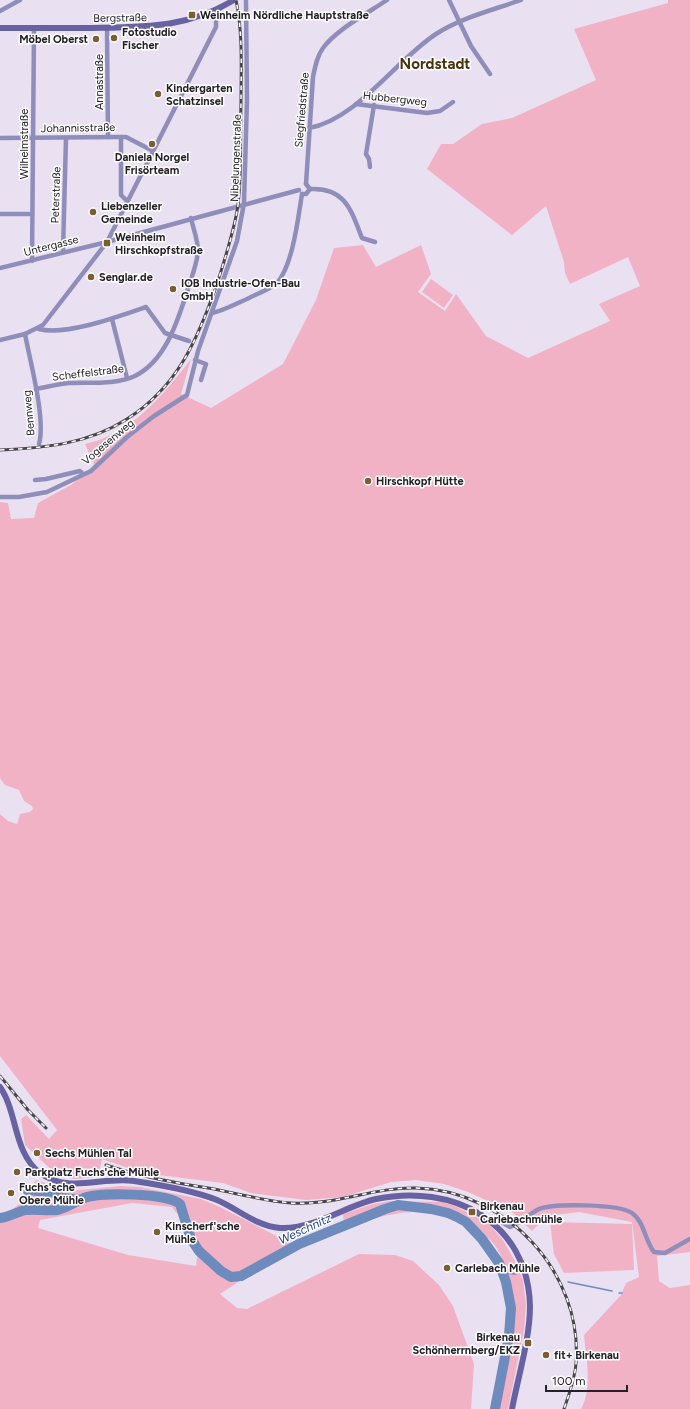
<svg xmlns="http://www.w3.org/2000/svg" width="690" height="1409" font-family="Figtree,sans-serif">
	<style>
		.green { fill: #f2b2c5; fill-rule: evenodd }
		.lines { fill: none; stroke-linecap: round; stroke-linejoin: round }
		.stream { stroke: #6d8bbd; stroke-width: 1.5 }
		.canal { stroke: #6d8bbd; stroke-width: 5.5 }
		.river { stroke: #6d8bbd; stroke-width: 10 }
		.minor { stroke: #8f8eba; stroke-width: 4.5 }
		.secondary { stroke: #6763a2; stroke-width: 6 }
		.rail-casing { stroke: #49454d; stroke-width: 3 }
		.rail { stroke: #fff; stroke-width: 1.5; stroke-dasharray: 4.5; stroke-linecap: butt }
		.poi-dot { fill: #7c5e32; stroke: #fff; stroke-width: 1.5 }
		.labels { text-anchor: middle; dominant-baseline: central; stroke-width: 3; stroke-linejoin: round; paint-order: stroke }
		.poi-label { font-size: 11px; font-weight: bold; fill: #232026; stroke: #fff; text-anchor: start }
		.street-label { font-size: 11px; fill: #232026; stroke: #fff }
		.water-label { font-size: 12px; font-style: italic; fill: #244988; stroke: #fff }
		.district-label { font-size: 15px; font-weight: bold; fill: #4a330f; stroke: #fff }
	</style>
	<rect width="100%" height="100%" fill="#e9e0f1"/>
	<g class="green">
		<path d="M668 0H690V1252L657 1256 659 1281 670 1288 690 1285V1409H581C593 1387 586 1359 584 1335L621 1295 626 1283 639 1277 632 1222 579 1212 547 1216 532 1231 512 1212 468 1192 444 1184 416 1180 391 1182 343 1197 306 1200 251 1193 223 1183 143 1173 102 1159 98 1177 74 1179 55 1173 25 1145 21 1119 26 1115 49 1139 57 1130 0 1056V814L8 821 17 824 20 814 30 812 33 809 32 806 24 801 19 790 5 785 0 778V502L8 503 11 519 34 518 38 503 71 485 95 466 85 444C132 434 163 395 191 359L181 394 211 408 283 364 316 300 334 248 363 245 376 267 421 245 431 274 418 292 445 311 456 294 486 336 528 358 610 321 599 304 640 286 628 257 570 284 565 273 564 262 546 206 512 235 427 169 441 144H453L482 124 512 118 596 80 574 29 668 3Z"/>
		<path d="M431 279 453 295 444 308 422 292Z"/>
		<path d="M36 1180 69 1191 121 1186 140 1187 201 1199 220 1207 294 1245 220 1294 237 1308 247 1309 359 1254 395 1255 413 1261 439 1285 453 1306 474 1364 471 1409H0V1213C16 1215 28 1191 36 1180ZM132 1203 172 1207C193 1235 202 1227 196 1266L128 1255 38 1228 40 1220Z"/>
		<path d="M390 1201 442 1202 455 1206 488 1223 503 1240 515 1261 523 1280 526 1306 524 1330 508 1409H490C496 1385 504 1360 508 1336 513 1309 511 1277 499 1252 486 1225 440 1212 412 1212 388 1213 366 1221 344 1227L343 1214 373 1204Z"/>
		<path d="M550 1222 632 1224 634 1270 564 1273 554 1254Z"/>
	</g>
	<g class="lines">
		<g class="stream">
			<path d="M503 1273 516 1274"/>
			<path d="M568 1282 612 1291"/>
			<path d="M619 1293H622"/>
		</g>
		<path class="canal" d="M26 1192 85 1198"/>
		<path class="river" d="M0 1218C10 1217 18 1211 26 1210 36 1209 46 1211 57 1210 67 1208 75 1202 84 1198 100 1192 169 1193 180 1204L191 1239 199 1251 221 1271 231 1277 241 1276 299 1244 385 1209 398 1205 431 1209 448 1213 457 1217 466 1222 482 1239 499 1263 506 1282 511 1308 509 1336 495 1409"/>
		<g class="minor">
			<path d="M449 0 471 46 490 74"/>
			<path d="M0 11 20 0"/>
			<path d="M107 28 108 137"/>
			<path d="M356 104 427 113 440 111 453 102"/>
			<path d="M309 128C356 120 396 60 436 34 460 18 493 10 521 0"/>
			<path d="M121 137V195L127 201"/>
			<path d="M0 138 121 137H126L153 151"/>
			<path d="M370 167 369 159 366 154 374 105"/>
			<path d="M306 184 313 77C315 67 317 56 323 48 337 29 368 13 387 0"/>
			<path d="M310 189C345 187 351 210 362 238L375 242"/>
			<path d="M302 194H306L310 189 306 184"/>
			<path d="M0 214H32"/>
			<path d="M63 252 66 138"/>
			<path d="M32 261 34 28"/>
			<path d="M0 268 107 242 299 190"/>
			<path d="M212 313C225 310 235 304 247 299 256 294 269 290 277 283 293 265 298 218 302 194"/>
			<path d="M112 319 127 378"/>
			<path d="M39 329C66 336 120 316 146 307L165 333 189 341"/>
			<path d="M25 334C30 361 46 419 39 444"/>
			<path d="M0 340 25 334 43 325 107 242 216 27V11"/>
			<path d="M195 360 206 364 201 380"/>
			<path d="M36 389C47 387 58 384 69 383 90 382 116 385 135 376 166 360 177 322 187 292 191 278 197 265 198 251 198 240 193 228 191 218"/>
			<path d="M35 480 46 479 80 471 83 474"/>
			<path d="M0 497H19L47 492 91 471 127 437 154 416 187 395 198 351 237 241 244 203 247 100 246 0"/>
			<path d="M486 1218 498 1220 510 1227C521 1223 529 1214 539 1209 554 1203 619 1204 632 1213 644 1221 645 1241 654 1252L665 1253 690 1239"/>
		</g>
		<g class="secondary">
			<path d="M0 28C31 28 61 28 92 28 145 27 188 28 234 0"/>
			<path d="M0 1087C18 1113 13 1152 40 1173 68 1194 103 1176 134 1181 161 1185 192 1190 217 1200 238 1209 256 1226 280 1228 313 1230 345 1206 376 1199 452 1183 528 1221 530 1306 530 1339 518 1377 512 1409"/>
		</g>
		<g class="rail-casing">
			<g id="rail">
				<path d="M0 450C45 448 88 444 127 419 178 387 198 338 217 284 225 258 234 232 238 205 242 171 240 136 241 102 241 68 243 34 236 0"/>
				<path d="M0 1076 28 1110 46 1128"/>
				<path d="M106 1165C141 1177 177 1183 214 1189 239 1194 265 1201 291 1203 334 1206 373 1187 416 1188 506 1190 583 1273 576 1363 575 1379 569 1394 564 1409"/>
			</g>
		</g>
		<use href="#rail" class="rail"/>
	</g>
	<g class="poi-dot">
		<rect x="188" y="11" width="8" height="8" rx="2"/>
		<circle cx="114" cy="38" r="4"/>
		<circle cx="96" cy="39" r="4"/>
		<circle cx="158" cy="94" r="4"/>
		<circle cx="152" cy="144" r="4"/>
		<circle cx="93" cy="212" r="4"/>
		<rect x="103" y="239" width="8" height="8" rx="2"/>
		<circle cx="91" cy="277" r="4"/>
		<circle cx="173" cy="289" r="4"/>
		<circle cx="368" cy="481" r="4"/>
		<circle cx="37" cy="1153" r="4"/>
		<circle cx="17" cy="1172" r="4"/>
		<circle cx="11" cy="1193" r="4"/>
		<rect x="468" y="1208" width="8" height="8" rx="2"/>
		<circle cx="157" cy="1232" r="4"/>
		<circle cx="447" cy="1268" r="4"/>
		<rect x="524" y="1339" width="8" height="8" rx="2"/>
		<circle cx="546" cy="1355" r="4"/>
	</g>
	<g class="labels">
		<g class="poi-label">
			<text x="200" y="15">Weinheim Nördliche Hauptstraße</text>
			<text x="122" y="32">Fotostudio<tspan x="122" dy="13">Fischer</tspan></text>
			<text x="88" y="39" text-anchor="end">Möbel Oberst</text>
			<text x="166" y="88">Kindergarten<tspan x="166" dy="13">Schatzinsel</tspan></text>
			<text x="152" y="157" text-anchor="middle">Daniela Norgel<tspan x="152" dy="13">Frisörteam</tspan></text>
			<text x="101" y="206">Liebenzeller<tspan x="101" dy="13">Gemeinde</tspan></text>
			<text x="115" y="237">Weinheim<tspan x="115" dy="13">Hirschkopfstraße</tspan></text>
			<text x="99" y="277">Senglar.de</text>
			<text x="181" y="283">IOB Industrie-Ofen-Bau<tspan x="181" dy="13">GmbH</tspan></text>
			<text x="376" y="481">Hirschkopf Hütte</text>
			<text x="45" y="1153">Sechs Mühlen Tal</text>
			<text x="25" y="1172">Parkplatz Fuchs'che Mühle</text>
			<text x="19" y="1187">Fuchs'sche<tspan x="19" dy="13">Obere Mühle</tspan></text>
			<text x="480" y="1206">Birkenau<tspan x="480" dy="13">Carlebachmühle</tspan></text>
			<text x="165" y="1226">Kinscherf'sche<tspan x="165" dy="13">Mühle</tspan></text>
			<text x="455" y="1268">Carlebach Mühle</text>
			<text x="520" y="1337" text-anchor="end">Birkenau<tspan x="520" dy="13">Schönherrnberg/EKZ</tspan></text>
			<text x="554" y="1355">fit+ Birkenau</text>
		</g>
		<g class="street-label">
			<text transform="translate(120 18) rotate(-1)">Bergstraße</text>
			<text transform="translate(99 82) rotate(-90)">Annastraße</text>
			<text transform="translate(395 99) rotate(6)">Hubbergweg</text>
			<text transform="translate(302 110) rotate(-85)">Siegfriedstraße</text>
			<text transform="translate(78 128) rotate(-1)">Johannisstraße</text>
			<text transform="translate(24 144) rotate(-90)">Wilhelmstraße</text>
			<text transform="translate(236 158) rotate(-88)">Nibelungenstraße</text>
			<text transform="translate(56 195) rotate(-88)">Peterstraße</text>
			<text transform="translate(51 246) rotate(-14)">Untergasse</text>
			<text transform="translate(88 373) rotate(-7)">Scheffelstraße</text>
			<text transform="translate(29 413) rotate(-95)">Bennweg</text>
			<text transform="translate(108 442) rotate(-40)">Vogesenweg</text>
		</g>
		<g class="water-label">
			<text transform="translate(305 1229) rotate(-25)">Weschnitz</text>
		</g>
		<g class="district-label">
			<text x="435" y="64">Nordstadt</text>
		</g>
	</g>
	<path d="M546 1385v6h81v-6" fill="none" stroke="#232026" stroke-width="2"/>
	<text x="552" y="1385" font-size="12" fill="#232026" stroke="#ffffff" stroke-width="3" paint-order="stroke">100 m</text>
</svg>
